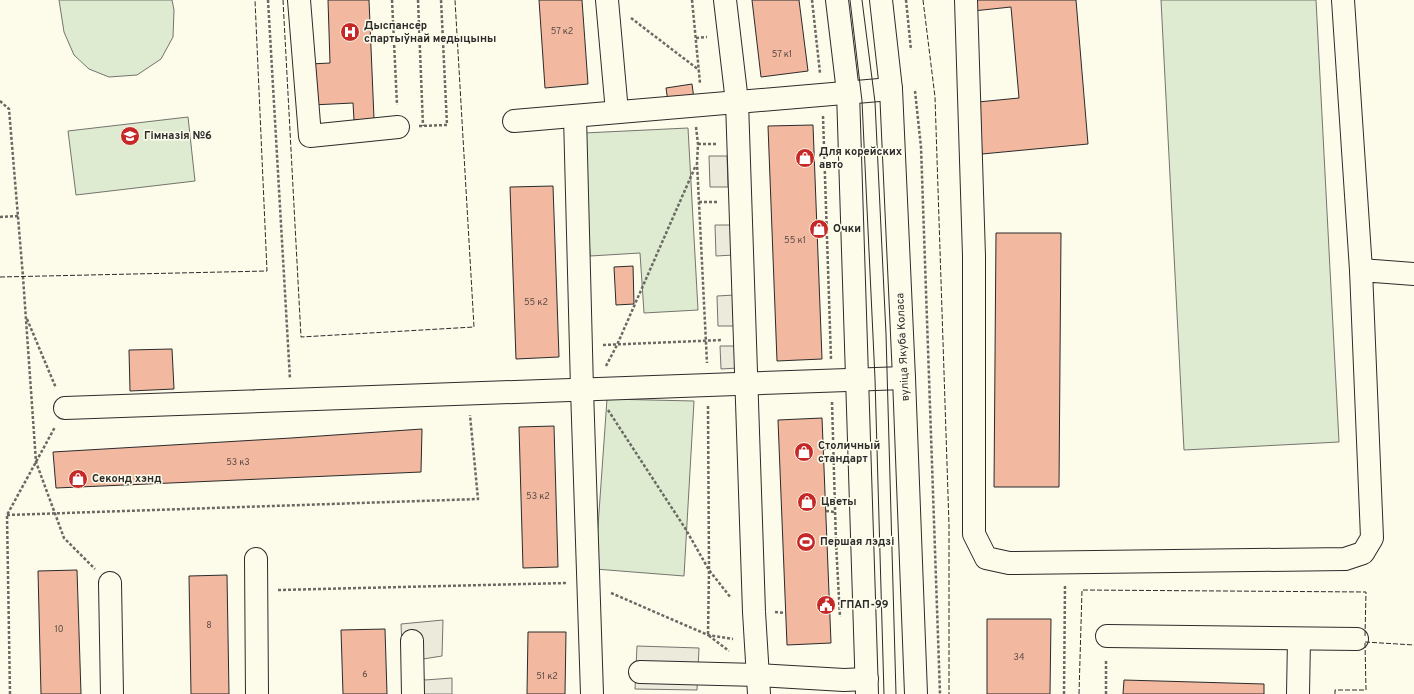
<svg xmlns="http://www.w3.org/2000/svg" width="1414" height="694" font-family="Overpass,sans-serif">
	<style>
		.park { fill: #deebd1; stroke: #74746e }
		.parking { fill: #eceadb; stroke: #74746e }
		.building { fill: #f2b8a0; stroke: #2b2b2b }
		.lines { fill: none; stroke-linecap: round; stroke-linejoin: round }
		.minor-casing { stroke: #2b2b2b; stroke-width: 24 }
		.major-casing { stroke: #2b2b2b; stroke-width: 24 }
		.path { stroke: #6a6964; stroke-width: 2.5; stroke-dasharray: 3 2; stroke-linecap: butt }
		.minor { stroke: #fdfbea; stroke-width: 22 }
		.major { stroke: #fdfbea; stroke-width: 22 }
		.tram { stroke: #2b2b2b; stroke-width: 1 }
		.fence { stroke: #2b2b2b; stroke-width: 1; stroke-dasharray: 5 2; stroke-linecap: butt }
		.labels { text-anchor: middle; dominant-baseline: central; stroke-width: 3; stroke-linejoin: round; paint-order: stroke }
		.number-label { font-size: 9px; fill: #5d4e48 }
		.poi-label { font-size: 11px; font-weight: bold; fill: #2b2b2b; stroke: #fdfbea; text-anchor: start }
		.street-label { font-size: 11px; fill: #2b2b2b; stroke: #fdfbea }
	</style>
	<rect width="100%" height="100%" fill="#fdfbea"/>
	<g class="park">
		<path d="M59 0H172L174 10 173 37 161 59 137 75 109 77 89 69 74 55 64 32Z"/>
		<path d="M1161 0H1316L1339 442 1184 450Z"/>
		<path d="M188 117 195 181 76 195 68 131Z"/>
		<path d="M688 128 698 310 644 313 640 253 590 256 584 133Z"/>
		<path d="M607 399 694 401 684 576 595 569Z"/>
	</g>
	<g class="parking">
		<path d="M709 156H727L728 187H710Z"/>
		<path d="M715 225H733L734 255 716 256Z"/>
		<path d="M735 295 736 326H718L717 296Z"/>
		<path d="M720 346H737L738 368 721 369Z"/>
		<path d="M443 620 442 656 423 659 417 669 425 680 452 678V694H404L401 624Z"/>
		<path d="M637 646 699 648 697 690 635 689Z"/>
	</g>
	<g class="building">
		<path d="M328 0H369L374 119 354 120 353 103 312 105 310 64 330 63Z"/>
		<path d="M539 0H582L588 84 545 88Z"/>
		<path d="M752 0H799L808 71 761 77Z"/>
		<path d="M972 0H1076L1088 144 982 154 978 102 1019 98 1011 7 973 11Z"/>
		<path d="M692 84 694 99 668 102 666 88Z"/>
		<path d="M813 125 822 359 777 361 768 126Z"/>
		<path d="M553 186 559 357 516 359 510 187Z"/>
		<path d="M996 233H1061L1059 487H994Z"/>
		<path d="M633 266 634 304 616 305 614 267Z"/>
		<path d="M172 349 174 389 130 391 129 350Z"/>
		<path d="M822 418 831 643 787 645 778 420Z"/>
		<path d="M554 426 558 567 523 568 519 427Z"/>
		<path d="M422 429 421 472 56 488 53 452 291 438Z"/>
		<path d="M77 570 81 694H41L38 571Z"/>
		<path d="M227 575 229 694H191L189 576Z"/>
		<path d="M987 619H1051L1050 694H987Z"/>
		<path d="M385 629 387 694H343L341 630Z"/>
		<path d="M528 632H566L565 694H527Z"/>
		<path d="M1124 680 1264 684V694H1123Z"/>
	</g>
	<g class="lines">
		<g class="minor-casing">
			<g id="minor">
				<path d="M299 0 310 136 398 127"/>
				<path d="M607 0 617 112"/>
				<path d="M725 0 737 102 754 612 759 694"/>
				<path d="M966 0 974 256V534L986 558 1009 563 1345 559 1363 553 1372 538 1361 270 1414 274"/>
				<path d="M1343 0 1361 270"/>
				<path d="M575 116 582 389 592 694"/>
				<path d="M514 121 891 89"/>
				<path d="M65 408 904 378"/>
				<path d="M256 559 257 694"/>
				<path d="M110 583 112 694"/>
				<path d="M1107 636 1357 639"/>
				<path d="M412 641 413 694"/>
				<path d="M640 672 758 675 844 680 867 679"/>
				<path d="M1298 694 1299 639"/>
			</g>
		</g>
		<g class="major-casing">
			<g id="major">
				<path d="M837 0 848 92 867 694"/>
				<path d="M881 0 891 89 904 378 916 694"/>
			</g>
		</g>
		<g class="path">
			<path d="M268 0 290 379"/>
			<path d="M392 0 397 105"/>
			<path d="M418 0 423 126"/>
			<path d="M692 0 700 83"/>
			<path d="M812 0 820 73"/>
			<path d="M906 0 911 50"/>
			<path d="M631 18 699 70"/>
			<path d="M696 38 707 37"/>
			<path d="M915 91 921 147 940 694"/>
			<path d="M0 101 9 109 23 277 36 462 64 538 95 569"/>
			<path d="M823 116 831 359"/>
			<path d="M419 126 447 125 441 0"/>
			<path d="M696 127 698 144 697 163 707 363"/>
			<path d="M698 144H716"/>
			<path d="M699 202H718"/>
			<path d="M0 217 18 216"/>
			<path d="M27 319 56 388"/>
			<path d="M603 345 722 340"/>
			<path d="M606 366 617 345 696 165"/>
			<path d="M832 402 836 543 840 617"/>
			<path d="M708 406 709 570 708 635 729 651"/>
			<path d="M608 410 685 528 709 570 731 598"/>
			<path d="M823 449 833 448"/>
			<path d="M826 511 835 512"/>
			<path d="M7 515 478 499 470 415"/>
			<path d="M827 543H836"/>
			<path d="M278 590 567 583"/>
			<path d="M611 593 708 635 733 639"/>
			<path d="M775 612 785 613"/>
			<path d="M10 694 7 515 55 427"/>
			<path d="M1064 694 1065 585"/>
			<path d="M1106 694V659"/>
		</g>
		<use href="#minor" class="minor"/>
		<use href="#major" class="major"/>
		<g class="tram">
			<path d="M850 0 862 101 875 379 884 694"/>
			<path d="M862 0 875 102 886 334 896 694"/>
		</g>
		<g class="fence">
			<path d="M283 0 301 337 474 327 455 0"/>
			<path d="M923 0 935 97 949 525V694"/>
			<path d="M0 277 267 271 255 0"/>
			<path d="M1365 642 1414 645"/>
			<path d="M1079 694 1082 590 1366 592 1365 636"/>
			<path d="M1335 694V690H1366L1365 643"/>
		</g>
	</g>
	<defs>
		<g id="hospital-disc" transform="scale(1)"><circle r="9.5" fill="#c62828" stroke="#fdfbea"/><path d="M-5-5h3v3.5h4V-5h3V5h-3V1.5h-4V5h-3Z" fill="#fff"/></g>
		<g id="school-disc" transform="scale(1)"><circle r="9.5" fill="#c62828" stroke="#fdfbea"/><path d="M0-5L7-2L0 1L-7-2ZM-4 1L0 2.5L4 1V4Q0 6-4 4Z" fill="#fff"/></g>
		<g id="shop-disc" transform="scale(1)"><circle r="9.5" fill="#c62828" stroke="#fdfbea"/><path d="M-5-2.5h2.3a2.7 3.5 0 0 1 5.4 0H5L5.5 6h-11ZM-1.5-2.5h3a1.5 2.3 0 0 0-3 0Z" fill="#fff"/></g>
		<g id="stadium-disc" transform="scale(1)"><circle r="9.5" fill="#c62828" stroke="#fdfbea"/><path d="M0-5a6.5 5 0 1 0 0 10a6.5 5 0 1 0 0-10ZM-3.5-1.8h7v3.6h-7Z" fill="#fff"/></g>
		<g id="civic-disc" transform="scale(1)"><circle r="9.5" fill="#c62828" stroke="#fdfbea"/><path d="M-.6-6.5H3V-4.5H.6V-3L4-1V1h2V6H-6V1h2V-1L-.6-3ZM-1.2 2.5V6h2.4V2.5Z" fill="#fff"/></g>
	</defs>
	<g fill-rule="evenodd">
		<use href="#hospital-disc" x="350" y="32"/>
		<use href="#school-disc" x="130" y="136"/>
		<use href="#shop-disc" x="805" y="158"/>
		<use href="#shop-disc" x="819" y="229"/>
		<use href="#shop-disc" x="804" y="452"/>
		<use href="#shop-disc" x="78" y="479"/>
		<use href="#shop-disc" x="807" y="502"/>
		<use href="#stadium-disc" x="806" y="542"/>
		<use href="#civic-disc" x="826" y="605"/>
	</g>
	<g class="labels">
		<g class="number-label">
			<text x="562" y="31">57 к2</text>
			<text x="782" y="54">57 к1</text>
			<text x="795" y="240">55 к1</text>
			<text x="536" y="302">55 к2</text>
			<text x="238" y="462">53 к3</text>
			<text x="538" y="496">53 к2</text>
			<text x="209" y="625">8</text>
			<text x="59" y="629">10</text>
			<text x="1019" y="657">34</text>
			<text x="365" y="674">6</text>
			<text x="547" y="676">51 к2</text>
		</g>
		<g class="poi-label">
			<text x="364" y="26">Дыспансер<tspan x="364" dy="13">спартыўнай медыцыны</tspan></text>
			<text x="144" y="136">Гімназія №6</text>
			<text x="819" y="152">Для корейских<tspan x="819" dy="13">авто</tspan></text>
			<text x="833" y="229">Очки</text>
			<text x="818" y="446">Столичный<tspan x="818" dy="13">стандарт</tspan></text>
			<text x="92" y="479">Секонд хэнд</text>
			<text x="821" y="502">Цветы</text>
			<text x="820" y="542">Першая лэдзі</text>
			<text x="840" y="605">ГПАП-99</text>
		</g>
		<g class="street-label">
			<text transform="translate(903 347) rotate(-93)">вуліца Якуба Коласа</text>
		</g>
	</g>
</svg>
